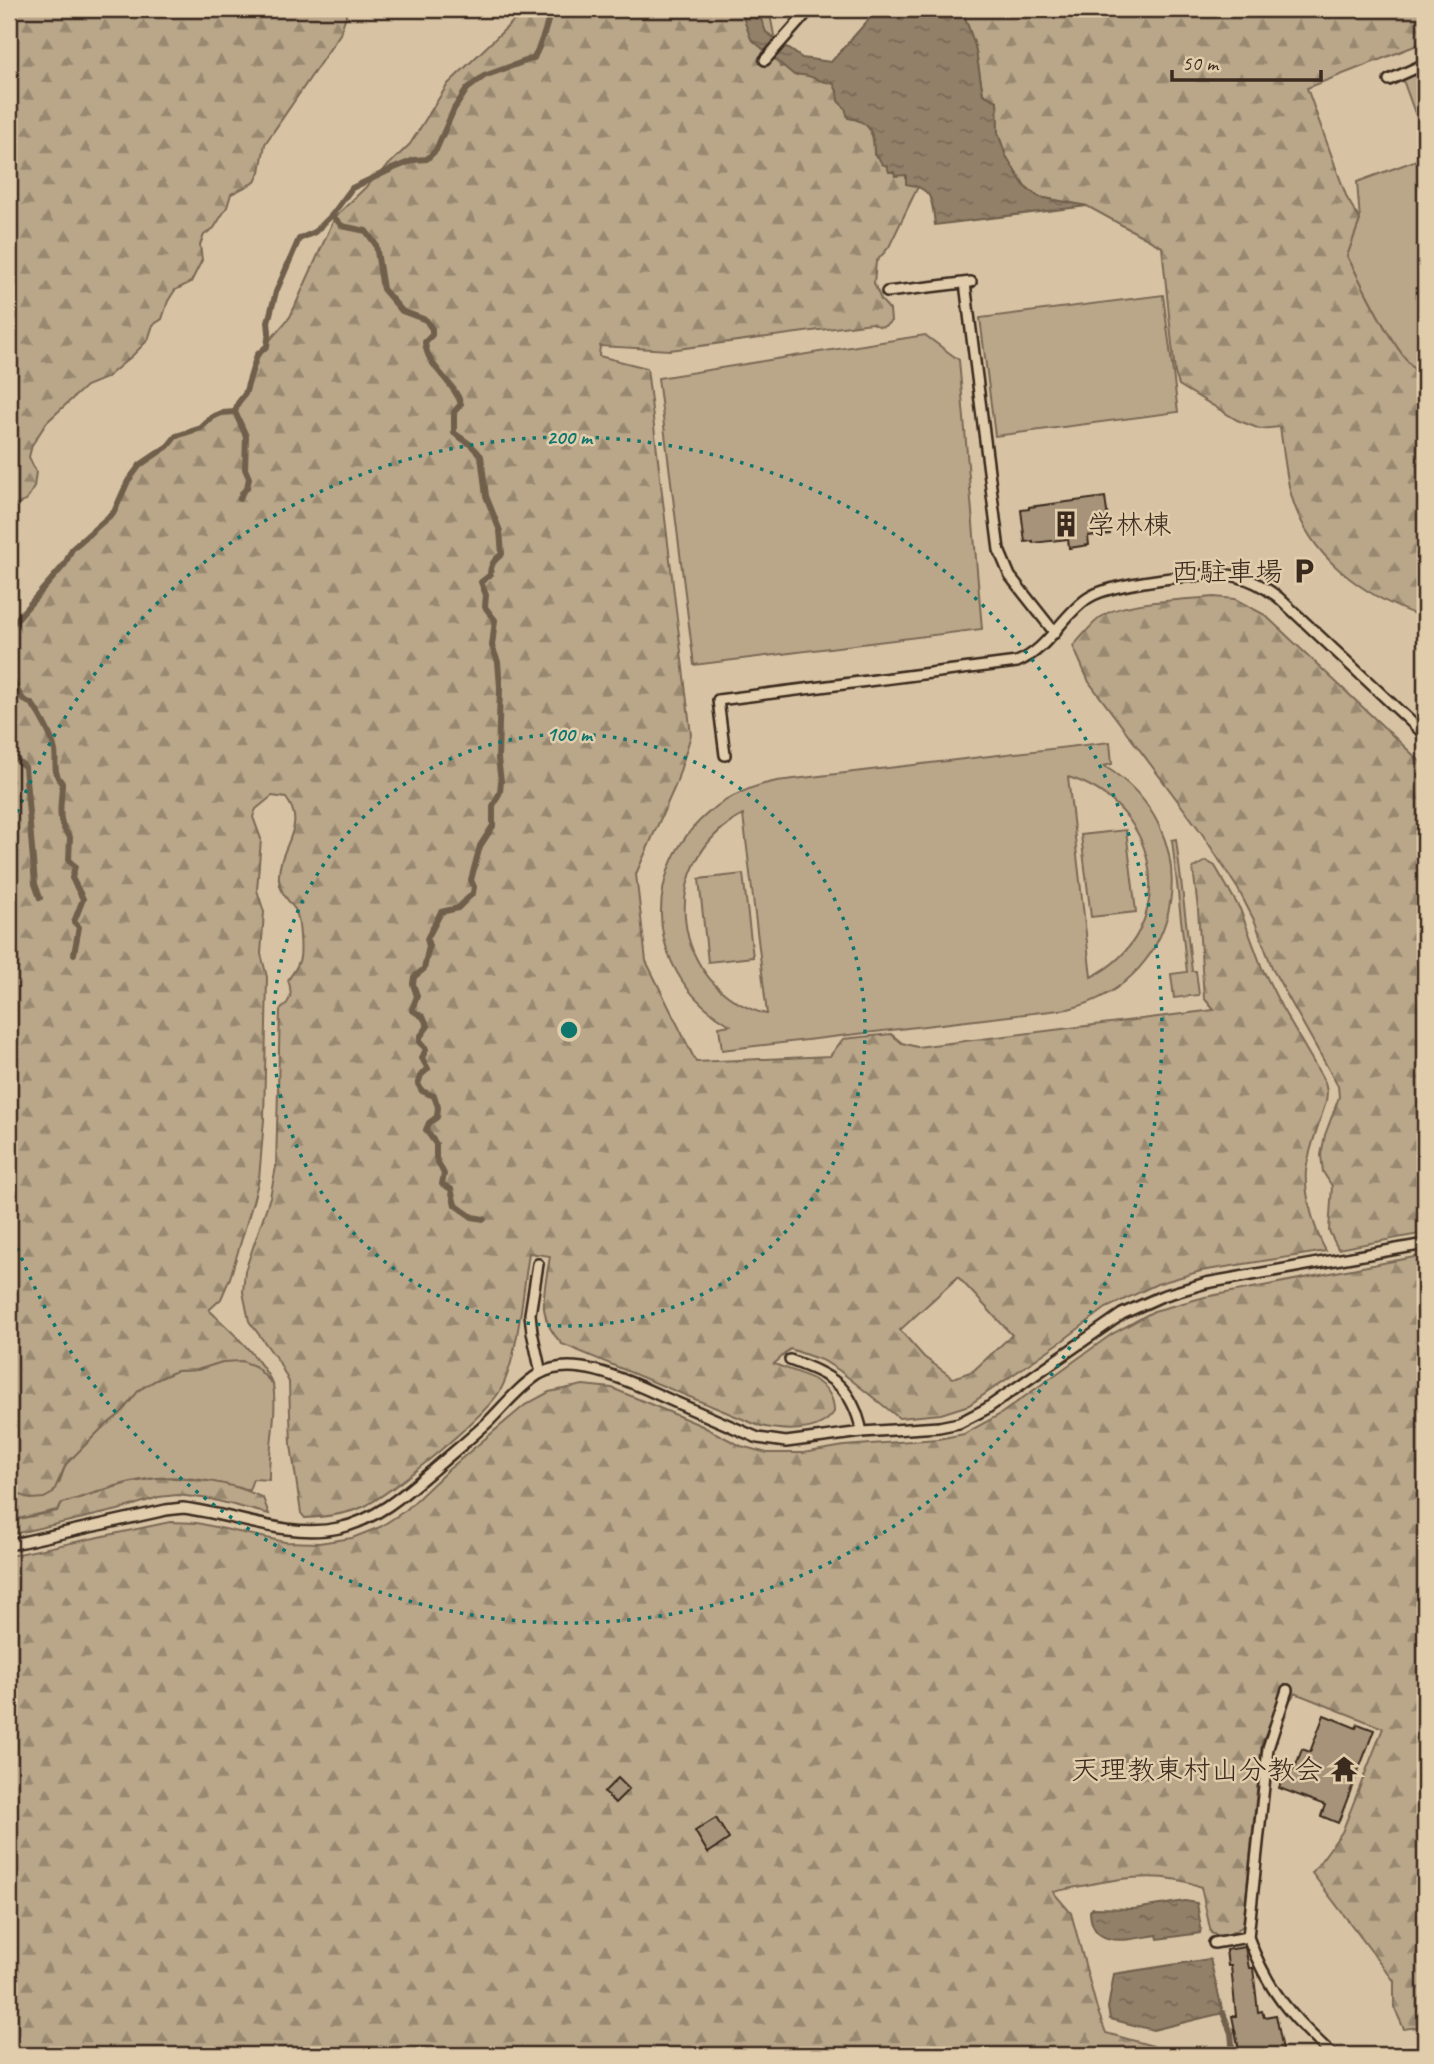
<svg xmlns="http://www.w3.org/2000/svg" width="1434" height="2064" font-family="Caveat,'Klee One',sans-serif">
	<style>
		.grass { fill: #baa78a; stroke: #7a6854; stroke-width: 2; fill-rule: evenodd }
		.forest { fill: url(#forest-firs); stroke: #7a6854; stroke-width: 2; fill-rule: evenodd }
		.water { fill: url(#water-ripples); stroke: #6f5e4b; stroke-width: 2 }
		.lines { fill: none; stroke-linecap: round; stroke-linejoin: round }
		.stream { stroke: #6f5e4b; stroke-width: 6 }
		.building { fill: #a7937a; stroke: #3b2a1e; stroke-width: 2 }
		.lane-casing { stroke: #3b2a1e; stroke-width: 14 }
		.lane { stroke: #e1cdac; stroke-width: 9 }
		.ring { fill: none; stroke: #0f766e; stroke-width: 3.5; stroke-dasharray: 3.5 7 }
		.labels { text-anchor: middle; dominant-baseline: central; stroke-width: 5; stroke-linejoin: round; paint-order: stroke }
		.poi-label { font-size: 28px; fill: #3b2a1e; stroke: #e1cdac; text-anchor: end }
		.centre { fill: #0f766e; stroke: #e1cdac; stroke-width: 3.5 }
		.ring-label { font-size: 21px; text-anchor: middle; font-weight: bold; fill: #0f766e; stroke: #e1cdac; stroke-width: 5; stroke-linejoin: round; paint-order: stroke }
	</style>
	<defs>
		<pattern id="forest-firs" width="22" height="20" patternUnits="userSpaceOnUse" patternTransform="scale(1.75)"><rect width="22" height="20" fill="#baa78a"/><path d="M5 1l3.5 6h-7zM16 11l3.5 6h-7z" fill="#988870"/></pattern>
		<pattern id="water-ripples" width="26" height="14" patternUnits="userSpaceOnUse" patternTransform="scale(1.75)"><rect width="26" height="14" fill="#928069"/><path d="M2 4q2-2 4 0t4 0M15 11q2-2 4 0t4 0" fill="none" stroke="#786956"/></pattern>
	</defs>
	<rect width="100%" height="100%" fill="#d7c3a4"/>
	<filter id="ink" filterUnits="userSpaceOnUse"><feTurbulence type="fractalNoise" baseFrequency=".0143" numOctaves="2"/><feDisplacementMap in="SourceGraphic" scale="14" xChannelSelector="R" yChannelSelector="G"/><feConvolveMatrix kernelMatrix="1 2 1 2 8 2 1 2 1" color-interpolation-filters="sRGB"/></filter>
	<g filter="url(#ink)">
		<g class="grass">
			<path d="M1425 70V141L1403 80Z"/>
			<path d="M1425 157V381C1390 347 1370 299 1347 256L1360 220 1357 182Z"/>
			<path d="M1163 295 1178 412 995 436 980 318Z"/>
			<path d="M925 335 959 360 982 629 694 665 658 378Z"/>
			<path d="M1110 742 1112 764 1104 766C1209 829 1188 981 1068 1009L722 1050 719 1027 730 1025C617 958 650 806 777 781ZM1068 777C1163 805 1182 932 1091 977ZM743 815 767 1014H766C671 989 654 861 743 815Z"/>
			<path d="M1126 830 1136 912 1091 917 1081 835Z"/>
			<path d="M1176 839 1192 971H1196L1199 995 1174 998 1171 974 1187 972 1172 840Z"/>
			<path d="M743 874 753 957 708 962 699 879Z"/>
			<path d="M242 1360 255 1366 273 1384C278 1416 268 1447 269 1480L253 1479 249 1490C219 1483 189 1475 157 1478 125 1480 94 1494 63 1503L57 1510 9 1521V1490L13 1491 59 1483 66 1464 101 1429 120 1414 139 1390 156 1380 176 1371 197 1370 222 1362Z"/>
		</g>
		<g class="forest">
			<path d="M9 9H348L340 34 265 144 260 172 255 182 231 194 227 207 214 228 204 235 200 245 202 260 191 282 175 290 168 301 162 319 153 325 148 340 132 356 106 378 86 386 47 422 32 445 29 457 36 472 34 487 26 501 9 507Z"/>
			<path d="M526 9H769L780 67 815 61 926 170 889 247 876 262 874 283 881 300 890 310 891 321C884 328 881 328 872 323L670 350 600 346 599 356 647 368 691 735 676 784 636 874 646 961 696 1062 830 1056 843 1039 891 1034 902 1043 917 1047 1214 1010 1204 998 1198 909 1193 868 1206 861 1215 866 1240 909 1262 968 1282 1008 1325 1082 1327 1092 1326 1102C1319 1124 1309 1148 1306 1171 1304 1194 1315 1232 1326 1251L1201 1271 1157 1284 1106 1308 1062 1341 969 1405 941 1414 899 1418 840 1371 824 1361 790 1349 774 1364C798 1373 835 1380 834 1412 819 1435 780 1431 757 1425L562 1344C534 1315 545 1291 550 1256L529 1253C523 1290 518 1358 501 1389 487 1415 390 1495 363 1507 344 1515 325 1517 305 1518L301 1513 291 1445 289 1382 279 1362 249 1321 243 1292 245 1271 270 1197 276 1167 280 1010C291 1002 293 993 288 980 292 974 297 968 299 961 302 954 300 914 294 908 287 899 280 892 279 880 277 847 309 828 286 798L272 796 256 809 253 817 261 839 257 890 264 912 261 954 267 977 264 1120 259 1179 253 1202 230 1278 221 1299 209 1310C233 1333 257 1354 273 1384L255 1366 242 1361 222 1362 197 1370 176 1371 156 1380 139 1390 120 1414 101 1429 66 1464 53 1493 44 1498 30 1499 9 1490V628L65 564 72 549 114 512 128 481 140 465 168 446 176 436 201 428 212 417 222 413 235 412 238 403 245 394 257 355 290 317 335 217 410 144 448 84ZM958 1277 1012 1335 973 1371 953 1378 924 1357 900 1330Z"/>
			<path d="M962 9H1425V42L1307 88 1347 198 1360 220 1347 256C1370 299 1390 347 1425 381V618C1362 596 1304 555 1289 486 1285 466 1283 447 1280 427L1260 429 1237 420 1179 385 1175 373 1162 247 1087 206 1039 197 1025 187 1006 156 998 133 997 101 983 94 975 46Z"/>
			<path d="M1214 597 1235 599 1265 615 1425 766V1233L1338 1249 1329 1231 1332 1186 1323 1172 1321 1155 1325 1135 1339 1097 1338 1086 1273 970 1255 922 1238 889 1201 832 1089 682 1073 646C1083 636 1092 622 1104 615 1126 601 1186 600 1214 597Z"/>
			<path d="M1425 1255V2026L1404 2029 1394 2007V1981L1312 1873 1342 1832 1383 1728 1295 1693 1262 1741 1243 1926C1233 1933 1223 1939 1211 1933L1201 1887C1156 1867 1100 1882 1053 1892L1071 1913 1097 2009 1106 2033 1153 2046 1152 2055H9V1556L170 1522 197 1523 285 1542 319 1543 352 1538 380 1527 406 1510 448 1470 525 1405 549 1392 583 1385 612 1388 700 1425 741 1446 767 1453H803L844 1446 938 1439 964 1434 999 1415 1112 1334 1154 1311 1205 1297Z"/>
			<path d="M157 1478C194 1478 230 1481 263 1498L269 1514 210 1499 177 1495 159 1497 118 1510 9 1535V1521L57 1511 63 1503 128 1483Z"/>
		</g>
		<g class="water">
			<path d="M740 9H757L766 32 802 58 831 62 878 9H962L975 46 983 94 997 101 998 133 1006 156 1025 187 1039 197 1087 206 935 225C932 200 933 188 906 184V175L895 176 894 172H889L887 166 882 164 878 157 874 155C874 135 872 121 848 118L845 108 838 101 837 91 833 83C816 82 811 73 794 75L751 39Z"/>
			<path d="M1185 1901 1197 1903 1201 1928 1200 1933 1158 1939 1157 1935C1130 1939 1091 1951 1090 1911L1093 1908 1134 1909Z"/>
			<path d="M1210 1959 1223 2013 1153 2030 1110 2019 1108 2008 1114 1974Z"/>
		</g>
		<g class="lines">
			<g class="stream">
				<path d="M332 215 342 226 366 231 376 245 383 289 402 311 426 320 432 329V335L425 342C427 368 454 381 461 404L454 412V433L471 445 481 456 486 496 500 531 502 554C494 560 490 565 490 575L481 582 486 595 485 607 495 620 492 646 498 662 500 687 498 759 501 781 500 792 493 806V826L480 846 471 880 474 887 473 893 458 908 441 912 427 939 429 946 424 969 414 977 413 984 417 996 412 1010 423 1017 428 1026 420 1037V1043L426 1049 422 1058 428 1069 421 1075 418 1084 422 1091 434 1096 438 1107 437 1117 429 1123 426 1130 436 1144V1158L444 1174 442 1184 451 1189 455 1205 472 1217 484 1219"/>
				<path d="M235 412 246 436 245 469 249 478 247 488 242 493 240 499"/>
				<path d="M9 628 65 564 72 549 114 512 128 481 140 465 168 446 176 436 201 428 212 417 222 413 235 412 238 403 245 394 257 355 267 346 269 332 268 322 276 292 299 239 315 232 332 215 352 188 392 169 414 160 427 159 436 150 454 109 467 89 484 76 534 58C542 42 547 26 551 9"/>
				<path d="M9 675C15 682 17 692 23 699 26 702 30 702 33 705 40 715 53 738 55 751 57 763 52 772 62 783 62 802 55 822 70 837L69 861 75 866 72 878 83 899 74 922 79 927 74 954"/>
				<path d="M9 753 25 767 35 884 40 898"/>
				<path d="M1223 2013 1231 2033 1233 2055"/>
			</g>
		</g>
		<g class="building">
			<path d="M1105 497 1110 534 1088 536 1089 545 1069 548 1068 539 1033 543V541L1025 542 1021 510 1029 509V507Z"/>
			<path d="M1324 1715 1356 1728 1358 1724 1374 1730 1338 1823 1321 1816 1325 1805 1279 1788 1286 1768 1294 1771 1302 1749 1310 1752Z"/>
			<path d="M618 1778 629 1789 615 1803 604 1792Z"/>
			<path d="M716 1818 729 1839 708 1853 695 1831Z"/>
			<path d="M1245 1947 1249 1968H1253L1258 2012 1262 2011 1264 2017 1276 2015 1284 2055H1240L1232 2016H1236L1231 1966H1228L1226 1950Z"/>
		</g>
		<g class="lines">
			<g class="lane-casing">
				<g id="lane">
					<path d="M765 60 810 9"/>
					<path d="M1389 80 1425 64"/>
					<path d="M965 283 999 550 1010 576 1055 633"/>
					<path d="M887 292 971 282"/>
					<path d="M725 755 718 700 1017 662C1049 649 1061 616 1088 598 1110 583 1208 571 1235 576 1251 579 1265 587 1278 597L1425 735"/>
					<path d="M538 1264 530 1314 532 1332 541 1373"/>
					<path d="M790 1360C831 1375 852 1385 862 1432"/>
					<path d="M9 1545 166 1510 183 1508C234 1514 287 1539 339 1528 376 1520 405 1494 433 1470 451 1454 471 1438 489 1421 505 1405 520 1386 539 1374 578 1352 639 1387 675 1402 703 1414 730 1426 758 1438L786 1442 862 1432 939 1427 959 1423 986 1409 1122 1314 1162 1296 1206 1283 1425 1244"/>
					<path d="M1248 1937 1268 1748 1287 1690"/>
					<path d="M1214 1943 1248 1937C1268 1991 1291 2017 1333 2055"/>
				</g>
			</g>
			<use href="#lane" class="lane"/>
		</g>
	</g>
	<g class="ring">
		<circle cx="569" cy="1030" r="296"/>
		<path d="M10 832A593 593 0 1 1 10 1228"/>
	</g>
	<defs>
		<g id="building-bare" transform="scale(2.1)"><path d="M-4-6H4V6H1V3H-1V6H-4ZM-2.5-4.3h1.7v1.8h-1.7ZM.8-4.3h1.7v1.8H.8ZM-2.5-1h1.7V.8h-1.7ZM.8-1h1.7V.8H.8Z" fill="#3b2a1e" stroke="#e1cdac" stroke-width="2.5" paint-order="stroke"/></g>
		<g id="parking-bare" transform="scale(2.1)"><path d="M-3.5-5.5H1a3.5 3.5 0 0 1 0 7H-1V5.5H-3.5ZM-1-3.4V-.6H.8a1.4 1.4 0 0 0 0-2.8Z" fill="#3b2a1e" stroke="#e1cdac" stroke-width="2.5" paint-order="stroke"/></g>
		<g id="temple-bare" transform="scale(2.1)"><path d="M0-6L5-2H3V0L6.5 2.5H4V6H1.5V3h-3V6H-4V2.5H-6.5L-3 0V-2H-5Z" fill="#3b2a1e" stroke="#e1cdac" stroke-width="2.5" paint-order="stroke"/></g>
	</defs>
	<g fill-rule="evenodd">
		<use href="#building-bare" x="1066" y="524"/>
		<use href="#parking-bare" x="1304" y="571"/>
		<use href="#temple-bare" x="1344" y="1769"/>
	</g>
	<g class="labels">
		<g class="poi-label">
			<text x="1087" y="524" text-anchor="start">学林棟</text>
			<text x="1283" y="571">西駐車場</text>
			<text x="1323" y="1769">天理教東村山分教会</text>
		</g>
	</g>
	<circle cx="569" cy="1030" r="10" class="centre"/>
	<g class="ring-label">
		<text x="569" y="444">200 m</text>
		<text x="569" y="741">100 m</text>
	</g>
	<rect width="1434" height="2064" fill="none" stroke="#e1cdac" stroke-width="35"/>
	<rect x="18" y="18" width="1399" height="2029" fill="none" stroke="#3b2a1e" stroke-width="2.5" filter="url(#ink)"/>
	<path d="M1172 70v10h149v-10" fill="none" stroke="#3b2a1e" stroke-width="3.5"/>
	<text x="1182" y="70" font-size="21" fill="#3b2a1e" stroke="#e1cdac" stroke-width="5" paint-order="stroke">50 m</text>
</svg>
